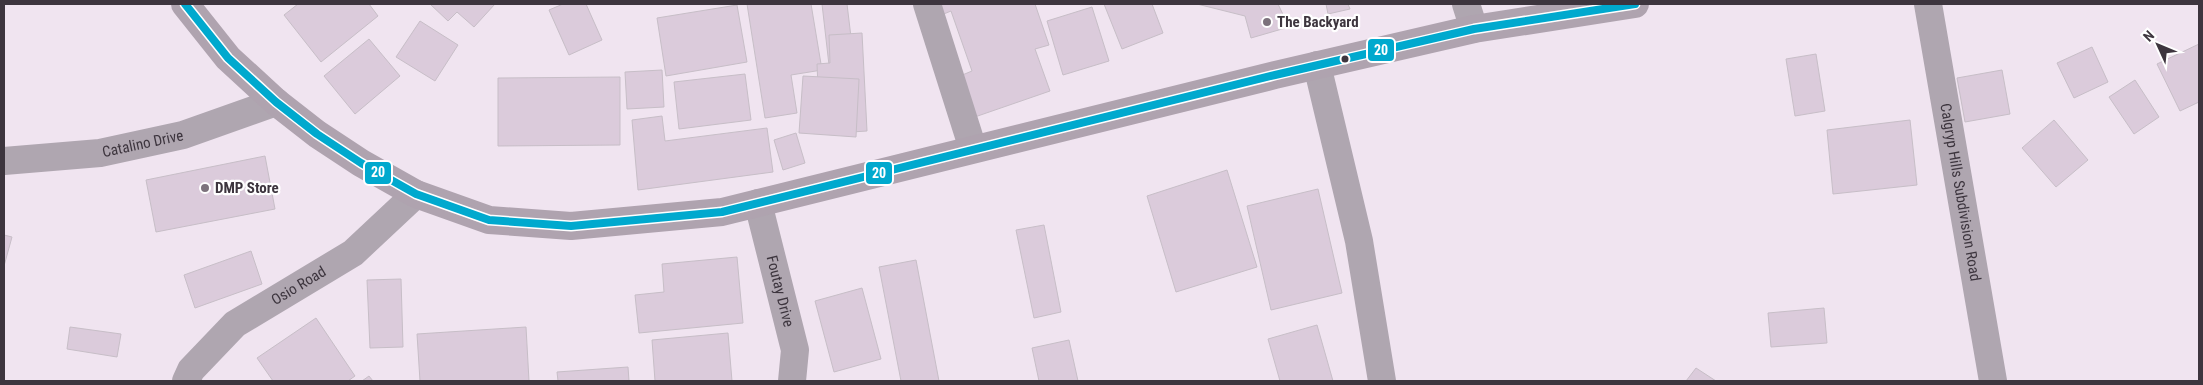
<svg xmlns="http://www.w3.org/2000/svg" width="2203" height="385" font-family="'Roboto Condensed',sans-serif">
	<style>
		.building { fill: #dbcbdb; stroke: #c7bec7 }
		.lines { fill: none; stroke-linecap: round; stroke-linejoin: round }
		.street { stroke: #afa6b0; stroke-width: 28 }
		.highway { stroke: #afa3af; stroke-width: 28 }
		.bus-1-casing { stroke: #fff; stroke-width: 11 }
		.bus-1 { stroke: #00a9ce; stroke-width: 8 }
		.poi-dot { fill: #7c727c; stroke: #fff; stroke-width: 2 }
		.bus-dot { fill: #3d353e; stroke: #fff; stroke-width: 2 }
		.labels { text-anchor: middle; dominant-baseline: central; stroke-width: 4.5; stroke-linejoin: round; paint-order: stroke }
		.poi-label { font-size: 15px; font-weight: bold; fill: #3d353e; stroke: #fff; text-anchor: start }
		.street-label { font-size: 15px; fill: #3d353e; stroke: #fff }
		.line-badge { stroke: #fff; stroke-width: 2 }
		.badge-label { font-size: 14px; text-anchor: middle; font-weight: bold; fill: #fff }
	</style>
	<rect width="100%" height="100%" fill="#f0e4f0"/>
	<g class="building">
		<path d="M298 4H369L378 16 321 62 284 15Z"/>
		<path d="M430 4H495L474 27 457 12 448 21Z"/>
		<path d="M563 4H586L602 40 569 55 549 10Z"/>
		<path d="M747 4H811L822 70 791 75 797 113 765 118Z"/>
		<path d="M822 4H847L854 62 829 65Z"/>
		<path d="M929 4H1035L1049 45 1035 49 1050 91 969 119 955 78 972 71 951 11 934 18Z"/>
		<path d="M1104 4H1152L1163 33 1122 49Z"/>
		<path d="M1197 4H1278L1289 27 1251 38 1245 16Z"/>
		<path d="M1326 4H1348L1350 9 1328 14Z"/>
		<path d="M737 5 747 62 666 76 657 18Z"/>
		<path d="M1092 7 1109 61 1063 75 1047 21Z"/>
		<path d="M420 21 458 45 435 81 396 57Z"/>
		<path d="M862 33 867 131 820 134 817 64 830 63 829 35Z"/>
		<path d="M369 39 400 76 355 114 324 76Z"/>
		<path d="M2199 44V102L2180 111 2157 64Z"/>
		<path d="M2092 47 2108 82 2074 98 2057 63Z"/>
		<path d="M1816 54 1825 111 1795 116 1786 59Z"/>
		<path d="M662 70 664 107 627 109 625 72Z"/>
		<path d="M2002 70 2010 114 1965 122 1957 78Z"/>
		<path d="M745 74 751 120 679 129 674 82Z"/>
		<path d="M803 76 859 79 856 137 799 133Z"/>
		<path d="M620 77V145L498 146V78Z"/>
		<path d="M2135 80 2159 117 2134 134 2109 97Z"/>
		<path d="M662 116 665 141 767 128 773 172 638 190 632 120Z"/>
		<path d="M1910 120 1917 185 1833 194 1827 130Z"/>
		<path d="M2054 120 2088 160 2056 187 2022 148Z"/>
		<path d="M796 133 805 163 783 170 774 140Z"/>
		<path d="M265 156 275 209 156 232 146 180Z"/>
		<path d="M1227 170 1257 267 1176 292 1147 196Z"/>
		<path d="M1318 189 1342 293 1271 310 1247 206Z"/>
		<path d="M1044 225 1061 312 1034 318 1016 230Z"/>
		<path d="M4 235 12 237 4 266Z"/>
		<path d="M251 251 262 284 195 308 184 275Z"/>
		<path d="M737 257 743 323 639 333 635 295 664 292 662 264Z"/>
		<path d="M916 260 939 381H901L879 267Z"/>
		<path d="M401 279 403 347 370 348 367 280Z"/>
		<path d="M862 288 881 359 834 372 815 301Z"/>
		<path d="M1824 308 1827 343 1771 347 1768 313Z"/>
		<path d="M316 318 355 376 348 381H273L257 358Z"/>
		<path d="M1317 325 1333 381H1280L1268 339Z"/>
		<path d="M70 327 121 334 117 357 67 349Z"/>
		<path d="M526 327 529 381H420L417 334Z"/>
		<path d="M728 333 732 381H655L652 340Z"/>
		<path d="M1069 340 1078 381H1039L1032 348Z"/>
		<path d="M628 367 629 381H558L557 372Z"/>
		<path d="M1696 368 1716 381H1686Z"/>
		<path d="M369 376 373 381H362Z"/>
	</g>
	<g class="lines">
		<g class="street">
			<path d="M927 4 973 149"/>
			<path d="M1466 4 1474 29"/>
			<path id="s1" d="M1928 4 1993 381"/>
			<path d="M1317 65 1359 241 1382 381"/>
			<path id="s2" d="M4 161 100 153 183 135 276 102"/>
			<path id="s3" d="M758 203 795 350 792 381"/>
			<path id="s4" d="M186 381 191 370 235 324 353 253 416 194"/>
		</g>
		<path class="highway" d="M185 4 228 58 276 102 317 134 361 163 416 194 489 220 571 226 722 212 1275 75 1474 29 1635 4"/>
		<g class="bus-1-casing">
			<path id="bus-1" d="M185 4 228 58 276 102 317 134 361 163 416 194 489 220 571 226 722 212 1275 75 1474 29 1635 4"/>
		</g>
		<use href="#bus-1" class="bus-1"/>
	</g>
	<g class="poi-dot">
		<circle cx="1267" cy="22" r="5"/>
		<circle cx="205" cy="188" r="5"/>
	</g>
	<circle class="bus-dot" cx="1345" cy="59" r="4.5"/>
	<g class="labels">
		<g class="poi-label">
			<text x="1277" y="22">The Backyard</text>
			<text x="215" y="188">DMP Store</text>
		</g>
		<g class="street-label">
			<text stroke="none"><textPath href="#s2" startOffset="140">Catalino Drive</textPath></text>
			<text stroke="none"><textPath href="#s1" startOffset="191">Calgryp Hills Subdivision Road</textPath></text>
			<text stroke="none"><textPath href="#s4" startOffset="150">Osio Road</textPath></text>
			<text stroke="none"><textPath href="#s3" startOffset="91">Foutay Drive</textPath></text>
		</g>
	</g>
	<g class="line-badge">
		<rect x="1367" y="38" width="28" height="24" rx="5" fill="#00a9ce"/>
		<rect x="364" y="161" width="28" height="24" rx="5" fill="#00a9ce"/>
		<rect x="865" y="161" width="28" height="24" rx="5" fill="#00a9ce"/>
	</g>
	<g class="badge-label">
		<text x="1381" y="55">20</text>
		<text x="378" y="177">20</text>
		<text x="879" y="178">20</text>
	</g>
	<rect width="2203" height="385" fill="none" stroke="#3d353e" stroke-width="10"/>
	<g transform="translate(2158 45) rotate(314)" stroke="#ffffff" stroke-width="4" paint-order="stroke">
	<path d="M0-4L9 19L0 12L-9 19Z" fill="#3d353e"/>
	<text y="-8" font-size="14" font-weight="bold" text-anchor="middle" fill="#3d353e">N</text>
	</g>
</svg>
